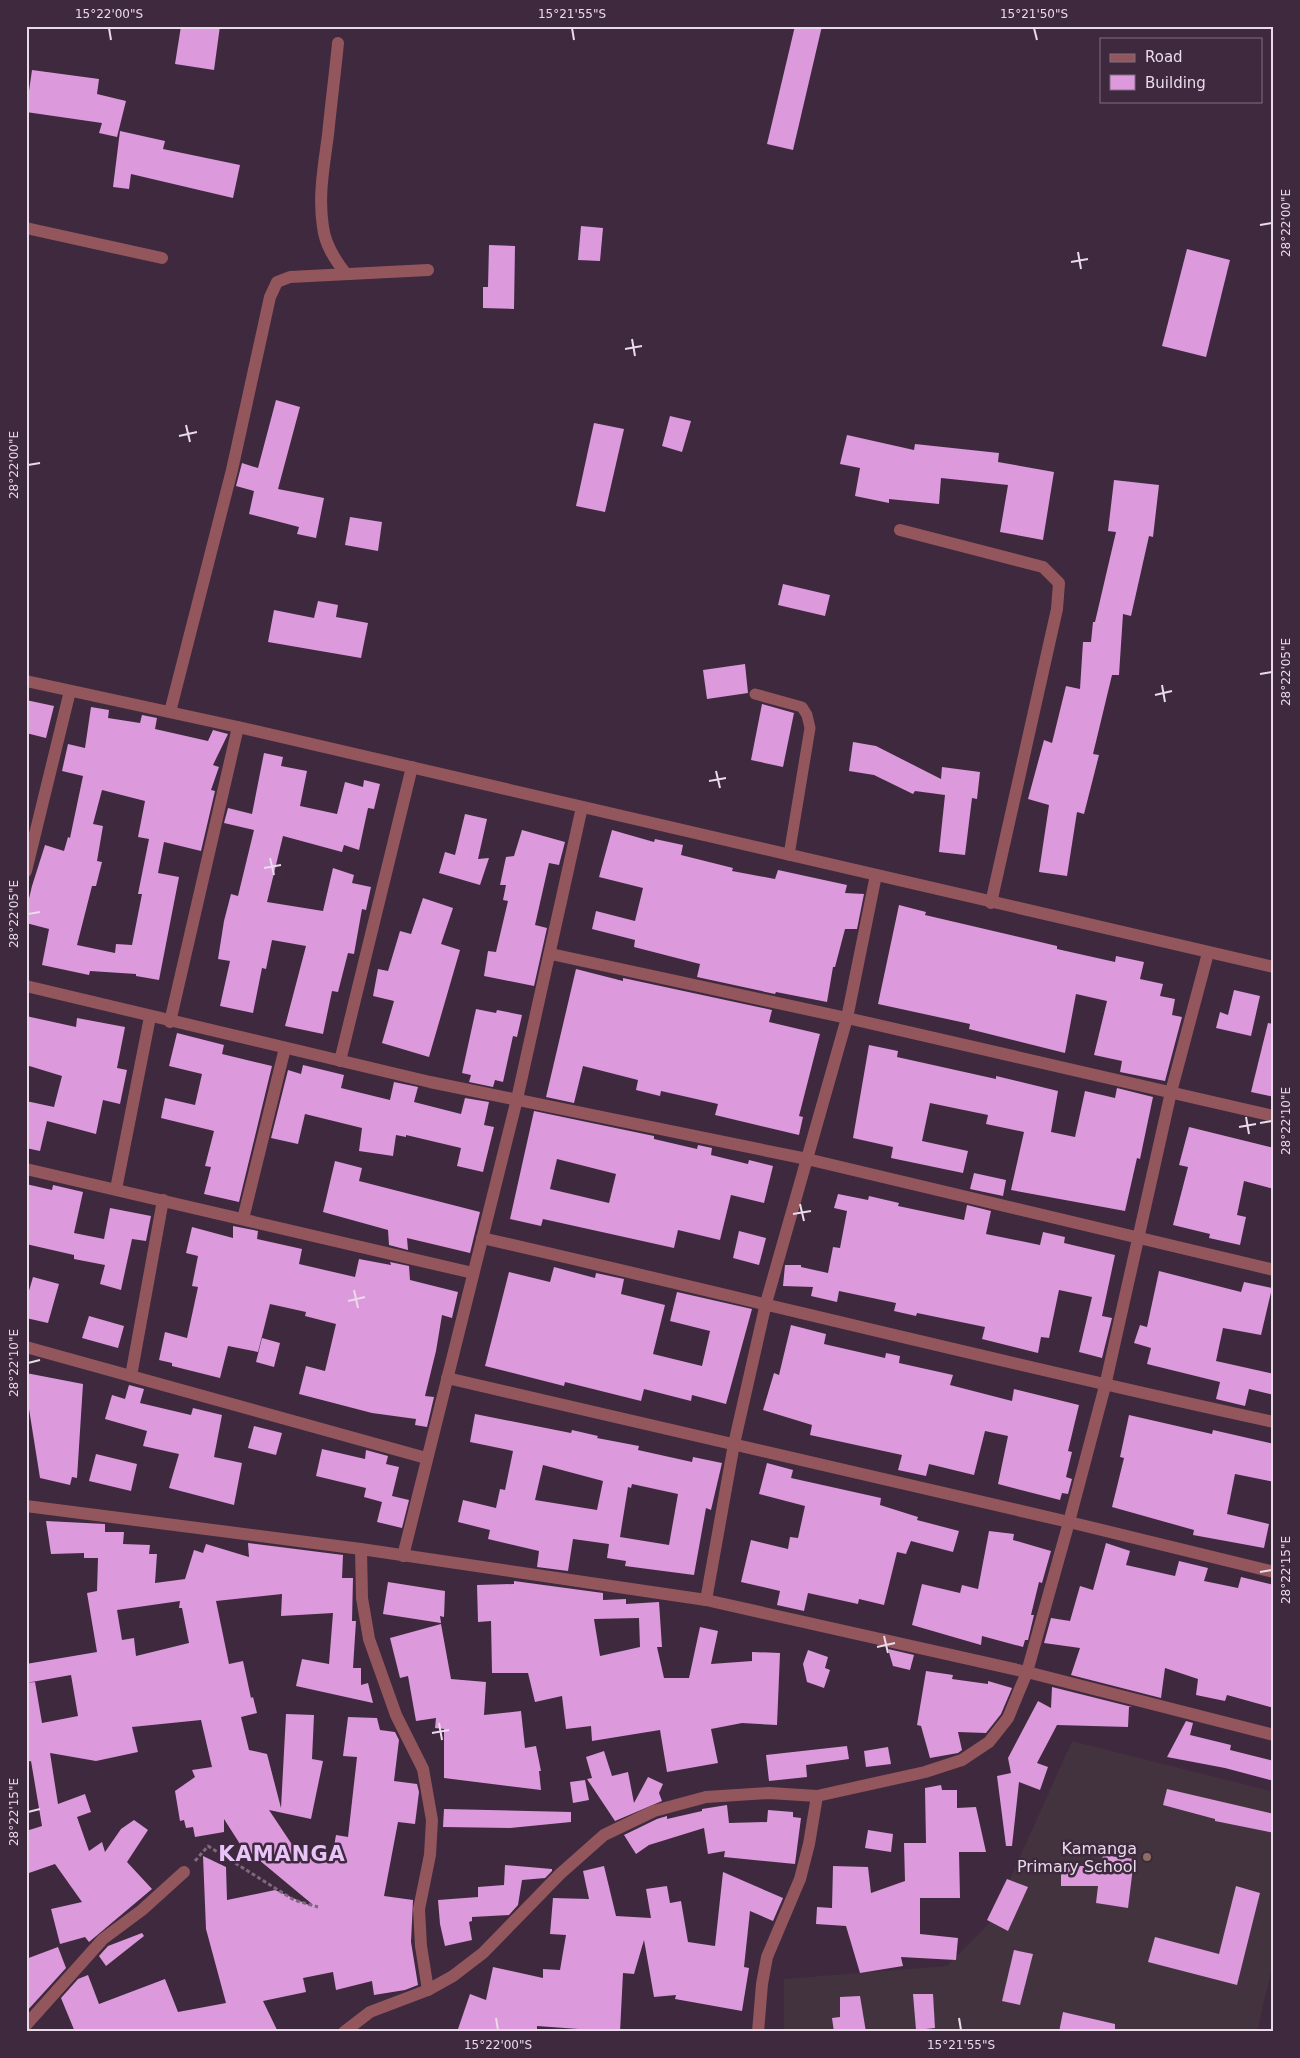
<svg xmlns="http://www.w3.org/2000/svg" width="1300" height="2058" font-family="'DejaVu Sans',sans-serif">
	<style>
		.education { fill: #43333f }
		.building { fill: #dc99dc; fill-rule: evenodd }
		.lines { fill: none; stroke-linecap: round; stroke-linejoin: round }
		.path { stroke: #7c6a7c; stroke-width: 3; stroke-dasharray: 4 2.5; stroke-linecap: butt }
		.lane { stroke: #93565c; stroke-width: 11 }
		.street { stroke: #93565c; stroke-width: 12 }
		.ticks { fill: none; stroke: #e9dbe9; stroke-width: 2 }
		.education-dot { fill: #8d6e63; stroke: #3e293e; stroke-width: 2 }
		.labels { text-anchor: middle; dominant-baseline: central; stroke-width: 5; stroke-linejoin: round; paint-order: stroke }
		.poi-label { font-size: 16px; fill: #e9dbe9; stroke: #3e293e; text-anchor: end }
		.district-label { font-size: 21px; font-weight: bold; letter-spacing: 1px; fill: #e8c4f8; stroke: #3e293e }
		.neatline { fill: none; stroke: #e9dbe9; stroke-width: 2 }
		.ticks-label { font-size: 12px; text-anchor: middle; fill: #e9dbe9 }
	</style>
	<rect width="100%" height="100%" fill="#3e293e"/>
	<path class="education" d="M1072 1741 1274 1792V1958L1257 2032H784V1979L947 1966 991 1921Z"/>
	<g class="building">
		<path d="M181 26H220L214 70 175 64Z"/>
		<path d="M795 26H822L793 150 767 144Z"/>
		<path d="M32 70 99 79 97 94 126 101 117 137 99 133 102 123 26 112Z"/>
		<path d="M120 131 165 141 163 149 240 165 233 198 131 174 129 189 113 187Z"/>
		<path d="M581 226 603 228 600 261 578 260Z"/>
		<path d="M489 245 515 246 514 309 483 308V287H488Z"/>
		<path d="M1187 249 1230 260 1206 357 1162 346Z"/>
		<path d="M276 400 300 407 278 489 324 498 316 538 297 534 299 527 249 514 254 491 236 486 242 463 258 468Z"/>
		<path d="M670 416 691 421 682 452 662 446Z"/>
		<path d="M594 423 624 429 605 512 576 506Z"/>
		<path d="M847 435 914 450 915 444 999 453 998 462 1054 472 1043 540 1000 532 1008 485 941 478 939 504 889 499V503L855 496 860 468 840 464Z"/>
		<path d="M1114 480 1159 485 1153 537 1149 536 1131 616 1123 614 1119 675H1112L1093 754 1099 755 1084 814 1077 812 1067 876 1039 872 1049 805 1028 799 1044 740 1052 743 1066 686 1080 689 1083 642H1091L1093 622H1095L1116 532 1108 531Z"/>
		<path d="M350 517 382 522 378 551 345 545Z"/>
		<path d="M783 584 830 595 825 616 778 605Z"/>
		<path d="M318 601 338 605 336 617 368 623 361 658 268 642 274 610 314 618Z"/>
		<path d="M745 664 748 693 707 699 703 670Z"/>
		<path d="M26 700 54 706 46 738 26 733Z"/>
		<path d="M762 704 794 713 783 767 751 760Z"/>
		<path d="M91 707 109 710 108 718 140 723 142 715 157 718 155 729 208 741 213 730 228 734 213 765 219 767 211 790 215 791 201 851 164 842 158 873 179 877 159 980 136 976V974L90 971 89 975 42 965 49 929 26 923V911L32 886 45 845 64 851 68 837 70 838 83 776 62 771 68 744 85 748ZM102 790 145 801 138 837 149 839 138 894H142L132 945 116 944 115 953 77 945 92 886H96L102 862 97 861 103 826 93 824Z"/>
		<path d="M853 742 876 746 941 779 942 767 980 772 977 799 972 798 965 855 939 852 945 795 915 791 913 794 874 775 849 771Z"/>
		<path d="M264 753 283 757 281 766 307 771 300 806 337 814 345 782 363 787 364 780 380 784 374 809 368 808 359 850 344 845 342 852 283 836 267 902 323 911 333 868 354 875 352 883 371 887 366 910 362 909 354 954 348 953 338 992 332 991 323 1034 285 1026 306 946 272 940 266 969 262 968 253 1013 220 1006 230 961 218 959 224 921 231 894 238 896 254 830 224 823 228 808 252 814Z"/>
		<path d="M465 814 487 819 478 859 489 858 480 885 439 873 445 852 455 855Z"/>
		<path d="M522 830 565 842 559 865 549 863 535 925 547 928 534 986 484 976 488 951 496 952 508 901 503 900 506 885H500L506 857 514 856Z"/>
		<path d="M612 830 654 842 655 839 683 845 681 855 733 868 732 871 775 879 778 870 847 885 845 893 864 894 857 929H845L835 967H833L827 1002 776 992 775 994 697 977 700 964 634 947 635 940 592 929 596 911 635 921 643 888 599 877Z"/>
		<path d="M423 898 453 908 441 944 460 950 429 1057 382 1043 394 1001 373 996 378 969 388 971 400 931 411 934Z"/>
		<path d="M899 905 926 912 925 915 1057 946V949L1115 962 1116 956 1144 962 1140 979 1163 984 1160 996 1175 999 1172 1015 1182 1017 1165 1081 1120 1072 1122 1061 1094 1055 1107 1001 1076 994 1065 1053 969 1029 970 1024 878 1004Z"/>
		<path d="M576 969 623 981V978L772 1010 769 1022 820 1034 799 1116 803 1117 799 1135 715 1115 718 1104 661 1091 660 1096 636 1090 638 1080 583 1066 574 1103 546 1097Z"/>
		<path d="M1234 990 1260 996 1251 1036 1216 1028 1220 1012 1228 1015Z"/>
		<path d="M476 1009 496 1013 497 1010 522 1015 517 1037 513 1036 503 1082 495 1080 493 1087 469 1082 471 1075 462 1073Z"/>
		<path d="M26 1016 76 1027 77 1018 125 1027 117 1068 127 1070 120 1104 103 1100 96 1134 47 1121 40 1151 26 1148V1101L54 1107 62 1076 26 1065Z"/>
		<path d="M1268 1023 1274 1024V1097L1251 1092Z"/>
		<path d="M177 1033 224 1045 222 1054 272 1066 239 1202 204 1194 211 1167 205 1166 214 1131 161 1118 165 1098 195 1105 202 1074 169 1066Z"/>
		<path d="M869 1045 898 1051 897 1057 996 1079V1076L1058 1091 1051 1132 1075 1137 1085 1091 1115 1098 1117 1088 1153 1097 1140 1159 1137 1158 1125 1211 1011 1190 1024 1132 986 1124 988 1115 930 1103 922 1141 968 1151 963 1173 891 1158 893 1147 853 1138Z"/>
		<path d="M303 1065 344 1075 341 1088 390 1100 394 1082 418 1087 414 1102 461 1114 465 1098 489 1102 484 1125 494 1127 483 1172 457 1166 461 1148 406 1135V1137L396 1135 393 1156 359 1151 362 1128 305 1114 298 1144 271 1138 288 1070 301 1074Z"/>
		<path d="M534 1111 654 1136V1139L697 1149 698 1145 712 1148 711 1155 748 1164 749 1160 773 1166 764 1203 731 1195 720 1240 678 1230 674 1248 543 1219 541 1226 510 1219ZM557 1159 616 1174 609 1203 550 1189Z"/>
		<path d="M1189 1127 1274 1148V1189L1244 1181 1237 1215 1246 1217 1240 1245 1209 1238 1210 1234 1173 1225 1188 1167 1179 1165Z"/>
		<path d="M335 1161 362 1168 359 1181 480 1212 470 1253 407 1238 408 1250 389 1245 388 1230 323 1212Z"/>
		<path d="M974 1173 1006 1180 1003 1196 970 1189Z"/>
		<path d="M26 1184 52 1190 53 1185 83 1192 74 1233 104 1239 110 1208 151 1216 146 1241 132 1239 121 1290 100 1284 105 1265 74 1259V1255L26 1244Z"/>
		<path d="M838 1194 868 1200 869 1196 899 1203 898 1206 964 1220 967 1205 991 1211 986 1234 1040 1245 1043 1232 1065 1237 1064 1243 1115 1255 1102 1316 1112 1318 1102 1358 1079 1352 1092 1297 1059 1290 1049 1338 1041 1337 1038 1353 982 1339 985 1327 917 1313 916 1316 894 1311 896 1303 839 1291 837 1302 811 1296 813 1287 783 1286 785 1265H801V1267L828 1273 833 1247 840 1248 847 1211 834 1208Z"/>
		<path d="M233 1226 258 1231 257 1239 302 1249 299 1264 355 1277 359 1259 391 1265 390 1262 409 1266 410 1280 458 1292 452 1318 442 1315 436 1351 425 1396 434 1397 427 1427 415 1425 416 1419 372 1413 299 1394 306 1366 325 1371 336 1324 305 1316 306 1312 270 1304 258 1352 228 1346 220 1378 172 1366V1363L159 1360 165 1332 187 1338 198 1287 192 1286 198 1256 186 1253 192 1227 233 1238Z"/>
		<path d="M739 1231 766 1238 759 1265 733 1258Z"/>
		<path d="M554 1267 595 1278 596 1273 624 1279 621 1294 665 1305 653 1354 702 1366 710 1331 670 1321 677 1292 752 1309 726 1404 692 1395 691 1401 644 1389 641 1401 565 1382 564 1386 485 1366 509 1272 550 1282Z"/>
		<path d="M1159 1271 1241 1292 1244 1282 1272 1288 1261 1335 1223 1328 1216 1361 1274 1374V1395L1249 1389 1245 1406 1216 1399 1220 1382 1147 1364 1151 1348 1134 1343 1140 1325 1147 1327Z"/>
		<path d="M33 1277 59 1284 48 1323 26 1318V1301Z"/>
		<path d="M89 1316 124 1326 118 1348 82 1338Z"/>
		<path d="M791 1325 826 1334 824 1344 885 1358 886 1353 900 1356 899 1363 953 1375 950 1385 1012 1401 1014 1389 1079 1405 1068 1451 1072 1452 1066 1477 1072 1479 1068 1494 1062 1493 1060 1500 998 1484 1008 1436 985 1431 974 1475 929 1464 926 1476 898 1470 902 1455 810 1435 812 1425 763 1410 774 1373 779 1375Z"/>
		<path d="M262 1338 280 1343 274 1367 256 1362Z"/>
		<path d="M26 1373 83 1384 77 1478 72 1477 70 1485 40 1478 29 1409H26Z"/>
		<path d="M129 1385 144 1389 140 1403 191 1415 193 1408 222 1415 214 1457 242 1463 234 1505 169 1488 179 1454 143 1446 147 1431 105 1419 112 1395 125 1399Z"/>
		<path d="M475 1414 571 1433 572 1430 598 1436 597 1438 639 1446 638 1450 692 1462 693 1457 722 1463 711 1510 706 1508 694 1575 625 1566 626 1561 607 1558 609 1544 573 1539 568 1571 537 1567 539 1551 488 1539 490 1530 458 1522 463 1500 496 1508 500 1489 505 1490 513 1451 470 1442ZM543 1465 603 1481 597 1510 535 1500ZM632 1484 678 1494 669 1545 620 1537 628 1487 631 1488Z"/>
		<path d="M1129 1415 1212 1434 1213 1430 1274 1444V1482L1235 1474 1227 1514 1269 1524 1264 1548 1193 1535 1194 1530 1112 1507 1124 1458 1120 1457Z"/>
		<path d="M254 1426 282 1433 276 1455 248 1448Z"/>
		<path d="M322 1449 365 1459 366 1450 388 1456 386 1464 399 1467 392 1496 409 1500 402 1528 377 1522 382 1502 364 1497 366 1488 316 1476Z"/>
		<path d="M96 1454 137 1464 131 1491 89 1481Z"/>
		<path d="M767 1463 793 1470 791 1478 881 1498 880 1505 918 1517 917 1520 959 1531 953 1552 911 1541 906 1554 897 1552 884 1605 859 1599 858 1604 808 1593 804 1611 777 1605 780 1591 741 1582 751 1540 788 1549 790 1537 798 1538 805 1506 759 1494Z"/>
		<path d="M46 1521 105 1524V1532H124L123 1544 150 1545 149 1554H157L155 1583 185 1579 194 1550 203 1553 206 1544 249 1557 248 1543 343 1555 342 1578H353L352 1621H356L353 1668H361V1685L368 1683 373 1703 296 1686 302 1659 329 1664 333 1613 281 1616 282 1594 216 1601 229 1664 243 1661 251 1698 253 1697 257 1713 241 1717 249 1750 267 1754 281 1808 286 1714 314 1715 312 1759 323 1761 311 1819 269 1810 299 1855 331 1863 336 1835 348 1837 357 1757 343 1756 348 1717 377 1718 380 1730 395 1732 399 1740 394 1781 417 1784 419 1792 415 1824 398 1822 384 1896 413 1900 411 1942 418 1985 405 1990 374 1995 372 1981 336 1990 333 1972 303 1978 306 1992 263 2001 278 2032H75L61 1998 78 1979 88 1975 99 2004 165 1979 178 2012 226 2003 206 1929 203 1856 226 1867 227 1900 275 1890 311 1906 312 1904 240 1844 224 1819V1832L195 1837 193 1827 186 1828 184 1820 180 1821 175 1791 195 1777 192 1770 212 1767 201 1720 132 1727 138 1752 96 1761 50 1753 58 1804 85 1794 91 1812 77 1817 89 1851 102 1842 105 1852 121 1829 134 1820 148 1830 127 1862 152 1889 89 1942 85 1937 60 1944 51 1909 82 1902 55 1864 26 1874V1831L42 1826 31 1761 26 1762V1683L35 1682 42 1723 78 1716 71 1675 26 1683V1664L97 1652 87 1593 97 1591 98 1558H84V1553L51 1554ZM180 1601 179 1608H182L189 1643 136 1656 134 1638 122 1640 117 1610Z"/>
		<path d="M989 1531 1014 1534 1013 1540 1051 1551 1042 1583 1039 1582 1031 1615H1034L1028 1640H1025L1023 1647 982 1636 981 1645 912 1625 922 1584 960 1593 962 1585 978 1589Z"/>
		<path d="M1106 1543 1130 1551 1126 1565 1175 1576 1179 1561 1208 1568 1204 1581 1238 1588 1241 1577 1274 1585V1708L1227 1695 1225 1701 1196 1695 1198 1679 1165 1668 1161 1698 1071 1675 1080 1648 1044 1643 1051 1618 1070 1621 1080 1586 1093 1590Z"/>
		<path d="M514 1581 603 1593V1600L626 1599V1604L659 1602 662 1647H657L664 1678H689L700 1627 718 1631 711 1664 752 1661V1652L780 1653 777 1725 742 1723 711 1729 718 1763 667 1772 660 1730 592 1741 591 1726 566 1729 562 1696 535 1702 528 1673H492L491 1621 478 1622 477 1585 514 1584ZM639 1618 640 1647 600 1656 594 1619Z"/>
		<path d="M388 1582 445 1591 444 1617 440 1616 441 1623 383 1614Z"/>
		<path d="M441 1624 451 1679 486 1682 484 1715 521 1711 525 1748 536 1746 541 1771H539L541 1790 444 1778V1729L435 1728 436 1718 416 1721 408 1676 400 1678 390 1638Z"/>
		<path d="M888 1649 914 1655 910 1670 893 1666Z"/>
		<path d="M808 1650 828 1657 825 1668 830 1670 824 1688 807 1682 803 1664Z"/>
		<path d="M926 1671 953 1675 952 1679 988 1684V1681L1012 1688 1001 1714 986 1733 958 1732 962 1750 958 1753 930 1758 921 1726 917 1725Z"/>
		<path d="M1052 1687 1132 1707H1129L1128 1727 1057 1725 1037 1763 1048 1767 1040 1790 1019 1782 1012 1846H1006L997 1776 1011 1773 1008 1758 1038 1701 1051 1708Z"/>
		<path d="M1186 1721 1193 1723 1190 1735 1231 1745 1230 1750 1274 1761V1781L1225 1768 1167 1757Z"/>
		<path d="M847 1746 849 1759 806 1765 807 1777 769 1781 766 1755Z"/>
		<path d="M888 1747 891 1764 866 1767 864 1751Z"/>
		<path d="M604 1751 612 1776 628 1772 634 1803 648 1777 663 1784 659 1793 662 1801 615 1821 587 1779 592 1778 586 1757Z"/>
		<path d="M585 1780 589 1800 573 1803 570 1782Z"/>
		<path d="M941 1785 942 1790H957V1808L976 1807 986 1852H959L960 1898H920V1934L958 1938 956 1960 901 1957 903 1966 860 1973 846 1926 816 1924 817 1907 832 1908 833 1866 868 1867 871 1893 905 1881 904 1843H926L925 1788Z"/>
		<path d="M1167 1789 1274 1814V1833L1215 1821V1819L1163 1805Z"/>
		<path d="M727 1805 729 1823 767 1822 768 1810 793 1812V1817L801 1818 795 1864 724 1857 725 1851 708 1854 704 1828 649 1845 636 1854 624 1835 657 1819 667 1816V1819L702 1811V1809Z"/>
		<path d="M444 1809 571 1812V1822L510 1828 443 1827Z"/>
		<path d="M868 1830 893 1834 891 1852 865 1848Z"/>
		<path d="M1103 1855 1134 1859 1128 1908 1096 1903 1098 1886H1061V1866H1101Z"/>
		<path d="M505 1865 552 1869V1871L545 1878 522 1880 518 1905 509 1915 472 1917V1921L469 1922 472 1940 445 1946 440 1924 438 1900 478 1897V1887L504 1885Z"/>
		<path d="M604 1866 616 1916 651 1918 646 1889 667 1886 670 1903 681 1901 688 1942 715 1946 723 1872 783 1898 773 1921 750 1911 744 1967 749 1968 742 2011 675 1999 676 1995 654 1997 644 1940 634 1974 623 1973 620 2032 537 2026V2032H457L470 1994 486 2000 493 1967 543 1978V1969L560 1970 566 1935 550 1934 553 1898 589 1899 583 1871Z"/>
		<path d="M1007 1879 1028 1887 1008 1931 987 1920Z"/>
		<path d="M1236 1886 1260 1893 1237 1985 1148 1962 1155 1937 1219 1954Z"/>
		<path d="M142 1933 144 1936 106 1966 99 1956 108 1946Z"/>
		<path d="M58 1947 66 1968 26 2012V1959Z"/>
		<path d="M1014 1950 1033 1954 1020 2005 1002 2001Z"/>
		<path d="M913 1994H933L935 2028 916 2030Z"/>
		<path d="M860 1996 866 2032H834L832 2018 840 2017V1997Z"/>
		<path d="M1063 2012 1115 2024V2032H1059Z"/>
	</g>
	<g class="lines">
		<path class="path" d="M195 1861 208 1846 294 1900 318 1907"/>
		<path class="lane" d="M755 694 802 707 807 715 810 728 789 855"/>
		<g class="street">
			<path d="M338 43C335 74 331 104 328 135 324 165 318 196 323 227 325 245 335 260 346 274"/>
			<path d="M26 228 162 258"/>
			<path d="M900 530 1043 567 1059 583 1057 609 991 903"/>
			<path d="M26 681 238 727 1274 967"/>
			<path d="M170 712 232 470 270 297 277 282 290 277 428 270"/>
			<path d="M26 871 70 691"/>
			<path d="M551 954 847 1018 1274 1116"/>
			<path d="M26 986 430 1082 807 1159 1274 1270"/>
			<path d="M170 1022 238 727"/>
			<path d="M340 1061 412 767"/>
			<path d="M26 1169 473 1273"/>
			<path d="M116 1189 150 1017"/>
			<path d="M243 1219 285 1048"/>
			<path d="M482 1238C746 1298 1009 1365 1274 1422"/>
			<path d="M26 1347 426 1458"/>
			<path d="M131 1376 163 1200"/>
			<path d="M447 1378 1069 1522 1274 1572"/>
			<path d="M26 1506 361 1549 706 1600 1027 1672 1274 1735"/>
			<path d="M361 1549 362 1598 369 1639 396 1715 423 1769 432 1820 430 1855 419 1909 421 1946 428 1990"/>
			<path d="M403 1556 517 1099 582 807"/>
			<path d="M706 1600 734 1444 766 1303 847 1018 876 875"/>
			<path d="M26 2025 103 1939 142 1910 184 1872"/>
			<path d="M344 2032 370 2012 428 1990 453 1976 483 1953 560 1874 604 1835 654 1811 706 1797 769 1793 817 1796 925 1772 962 1760 989 1742 1008 1718 1027 1672 1069 1522 1105 1386 1171 1092 1208 953"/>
			<path d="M758 2032 762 1984 767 1957 800 1879 809 1844 817 1796"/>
		</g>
	</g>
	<path class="ticks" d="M109 28 111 40M572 28 574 40M1034 28 1037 40M1260 225 1272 223M1078 252 1081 269M1071 262 1088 259M632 339 635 356M625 349 642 346M186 425 190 442M179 436 197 432M28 465 40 463M1260 674 1272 672M1162 685 1165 702M1155 695 1172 691M716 771 720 788M709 781 726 778M270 858 274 875M264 868 281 865M28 914 40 912M1246 1117 1249 1134M1260 1123 1272 1121M1239 1127 1256 1124M800 1204 804 1221M793 1214 811 1211M354 1290 358 1308M348 1301 365 1297M28 1363 40 1360M1260 1572 1272 1570M884 1636 888 1653M877 1647 895 1643M439 1723 442 1740M432 1733 449 1730M28 1812 40 1809M496 2018 498 2030M959 2018 961 2030"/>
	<circle class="education-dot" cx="1147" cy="1857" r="5"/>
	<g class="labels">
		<g class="poi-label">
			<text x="1137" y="1848">Kamanga<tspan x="1137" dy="18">Primary School</tspan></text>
		</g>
		<g class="district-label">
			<text x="282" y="1854">KAMANGA</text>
		</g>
	</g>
	<rect width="1300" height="2058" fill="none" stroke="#3e293e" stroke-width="55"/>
	<rect x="1100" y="38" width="162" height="65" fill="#3e293e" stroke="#827082"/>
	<rect x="1110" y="54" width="25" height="8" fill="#93565c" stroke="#827082"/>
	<text x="1145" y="62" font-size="15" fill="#e9dbe9">Road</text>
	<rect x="1110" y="75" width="25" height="15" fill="#dc99dc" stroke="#827082"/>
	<text x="1145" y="88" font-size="15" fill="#e9dbe9">Building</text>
	<rect x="28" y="28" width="1244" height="2002" class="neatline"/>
	<g class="ticks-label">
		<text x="109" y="18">15°22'00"S</text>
		<text x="572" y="18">15°21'55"S</text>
		<text x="1034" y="18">15°21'50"S</text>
		<text transform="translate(1286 223) rotate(-90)" y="4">28°22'00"E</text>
		<text transform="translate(14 465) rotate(-90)" y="4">28°22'00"E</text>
		<text transform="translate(1286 672) rotate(-90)" y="4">28°22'05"E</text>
		<text transform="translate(14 914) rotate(-90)" y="4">28°22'05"E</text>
		<text transform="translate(1286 1121) rotate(-90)" y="4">28°22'10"E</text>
		<text transform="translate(14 1363) rotate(-90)" y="4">28°22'10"E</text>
		<text transform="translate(1286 1570) rotate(-90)" y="4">28°22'15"E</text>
		<text transform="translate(14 1812) rotate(-90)" y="4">28°22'15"E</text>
		<text x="498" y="2049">15°22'00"S</text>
		<text x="961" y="2049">15°21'55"S</text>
	</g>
</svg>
